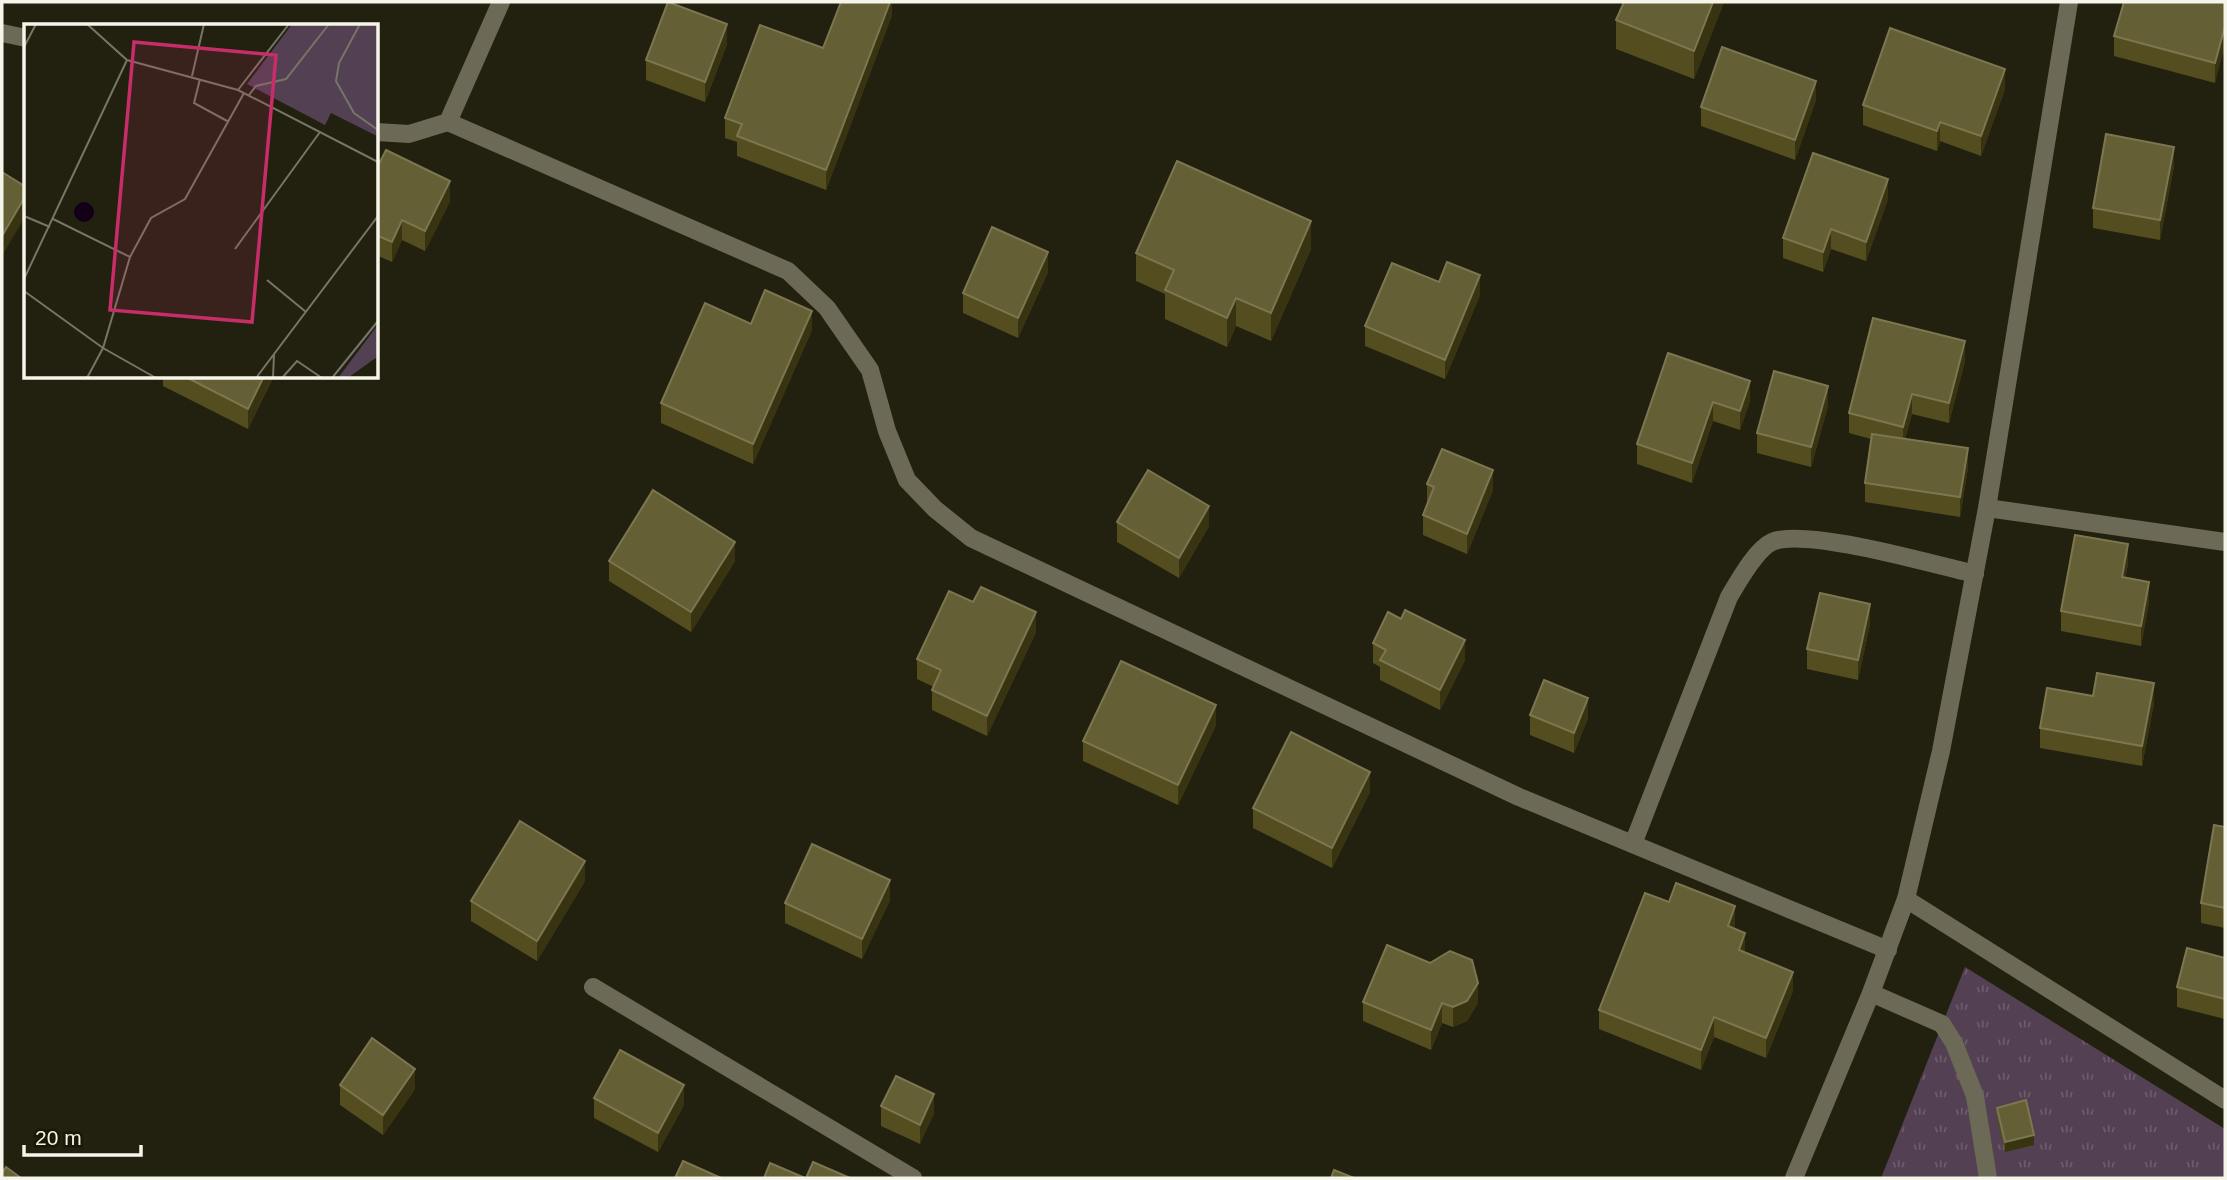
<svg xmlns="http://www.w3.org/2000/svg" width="2227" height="1180" font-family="Arial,sans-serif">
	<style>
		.grass { fill: url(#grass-tufts) }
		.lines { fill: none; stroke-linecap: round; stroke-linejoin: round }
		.minor { stroke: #6c6956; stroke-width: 18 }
		.wall { fill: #534d1f }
		.shaded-wall { fill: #383310 }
		.building { fill: #655f35; stroke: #7c7651; stroke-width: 2 }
		.inset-road { fill: none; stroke: #777567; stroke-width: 2 }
		.view { fill: #c72e69; fill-opacity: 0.15; stroke: #c72e69; stroke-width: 3.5 }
		.inset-edge { fill: none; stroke: #f6f5ea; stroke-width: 3.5 }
	</style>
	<defs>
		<pattern id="grass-tufts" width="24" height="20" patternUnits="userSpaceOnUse" patternTransform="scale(1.75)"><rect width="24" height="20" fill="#534053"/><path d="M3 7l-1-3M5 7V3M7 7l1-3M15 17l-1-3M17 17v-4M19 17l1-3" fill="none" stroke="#6c5c6c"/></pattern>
	</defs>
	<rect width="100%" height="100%" fill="#22200f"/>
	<path class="grass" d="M1965 967 2225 1129V1178H1881Z"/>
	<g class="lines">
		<g class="minor">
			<path d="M501 2 448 122 788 271 827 308 870 370 887 431 907 480 935 509 971 538 1519 797 1888 950"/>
			<path d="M2 33 26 38"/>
			<path d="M376 132 409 134 448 122"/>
			<path d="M1987 508 2225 542"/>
			<path d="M1633 844 1729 597C1738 582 1756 549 1772 542 1805 527 1935 565 1975 574"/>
			<path d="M1906 899 2225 1100"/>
			<path d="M593 987 913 1178"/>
			<path d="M1871 993 1942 1024 1954 1043 1975 1096 1988 1178"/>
			<path d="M1794 1178 1871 993 1906 899 1941 751 1987 508 2069 2"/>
		</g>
	</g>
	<g class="wall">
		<path d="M892 2V15L826 190 737 156V142L725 138V118L823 48Z"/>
		<path d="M1724 2 1694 79 1616 49V20Z"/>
		<path d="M2225 2 2215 83 2114 56V36Z"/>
		<path d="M727 44 705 102 646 80V60Z"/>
		<path d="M2005 89 1981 156 1940 141 1937 151 1863 125V105Z"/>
		<path d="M1816 100 1795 160 1701 126V107Z"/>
		<path d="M2174 166 2160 240 2093 228V208Z"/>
		<path d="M376 170 450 201 425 251 402 240 392 262 376 255Z"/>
		<path d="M1888 199 1866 261 1831 249 1823 272 1783 258V238Z"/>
		<path d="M1311 249 1271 341 1236 326 1227 347 1165 319V294L1136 281V253Z"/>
		<path d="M1048 272 1018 338 963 313V293Z"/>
		<path d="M1439 282 1480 295 1445 379 1365 346V326Z"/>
		<path d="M751 324 812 330 753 464 661 423V403Z"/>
		<path d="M1668 353 1750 401 1740 430 1713 421 1692 483 1637 464V444Z"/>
		<path d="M1965 361 1949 423 1912 414 1905 439 1968 468 1960 517 1865 502V483L1871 439 1849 433V413Z"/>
		<path d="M163 376H274L248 429 163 386Z"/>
		<path d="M1828 406 1811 467 1757 453V433Z"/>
		<path d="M1427 484 1493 490 1467 554 1423 535V515L1427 504Z"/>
		<path d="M1117 522 1209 526 1179 578 1117 542Z"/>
		<path d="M609 561H735L691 632 609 581Z"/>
		<path d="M2128 564 2125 578 2149 602 2141 646 2061 631V611Z"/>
		<path d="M1870 624 1858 680 1807 669V649Z"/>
		<path d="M1036 632 987 736 932 710V690L934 687 917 679V659Z"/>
		<path d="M1373 643 1465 660 1440 710 1380 680V667L1373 663Z"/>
		<path d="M2093 696 2154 703 2142 766 2040 748V728Z"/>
		<path d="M1530 715 1588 718 1574 753 1530 735Z"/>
		<path d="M1216 725 1178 805 1083 761V741Z"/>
		<path d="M1370 792 1332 868 1253 828V808Z"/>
		<path d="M2225 827V928L2201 923V903Z"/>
		<path d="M585 881 537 961 471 921V901Z"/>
		<path d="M890 900 862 959 785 923V903Z"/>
		<path d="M1735 926 1734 929 1745 953 1793 991 1766 1058 1714 1037 1701 1070 1599 1029V1010Z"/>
		<path d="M2225 958V1019L2177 1007V987Z"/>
		<path d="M1363 1002 1478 1003 1467 1021 1453 1027 1442 1023 1431 1050 1363 1021Z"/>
		<path d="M340 1085 415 1089 383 1135 340 1105Z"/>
		<path d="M594 1098 684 1105 658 1152 594 1118Z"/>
		<path d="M881 1106 934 1113 920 1144 881 1126Z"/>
		<path d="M1997 1108 2034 1145 2005 1152 1997 1118Z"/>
	</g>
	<g class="shaded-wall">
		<path d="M890 2H892V15L826 190V170Z"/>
		<path d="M1713 2H1724L1694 79V51Z"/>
		<path d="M727 24V44L705 102V82Z"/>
		<path d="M2225 26V46L2215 83V63Z"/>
		<path d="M2005 69V89L1981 156V136Z"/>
		<path d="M1816 81V100L1795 160V140Z"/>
		<path d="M1940 122V141L1937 151V131Z"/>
		<path d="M2174 147V166L2160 240V220Z"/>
		<path d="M1888 179V199L1866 261V242Z"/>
		<path d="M450 181V201L425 251V231Z"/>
		<path d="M26 195V215L2 256V236Z"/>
		<path d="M402 220V240L392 262V242Z"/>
		<path d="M1311 221V249L1271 341V313Z"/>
		<path d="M1831 229V249L1823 272V252Z"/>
		<path d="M1048 252V272L1018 338V318Z"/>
		<path d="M1480 275V295L1445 379V360Z"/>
		<path d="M1236 298V326L1227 347V318Z"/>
		<path d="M812 311V330L753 464V444Z"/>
		<path d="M1965 341V361L1949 423V403Z"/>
		<path d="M264 376H274L248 429V409Z"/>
		<path d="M1750 381V401L1740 430V411Z"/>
		<path d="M1828 386V406L1811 467V447Z"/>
		<path d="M1912 394V414L1903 447V427Z"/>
		<path d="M1713 402V421L1692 483V463Z"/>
		<path d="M1968 448V468L1960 517V497Z"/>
		<path d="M1493 470V490L1467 554V534Z"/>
		<path d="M1209 506V526L1179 578V558Z"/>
		<path d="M735 542V561L691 632V612Z"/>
		<path d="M2128 544V564L2122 597V577Z"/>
		<path d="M2149 582V602L2141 646V626Z"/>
		<path d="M1870 604V624L1858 680V660Z"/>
		<path d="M1036 612V632L987 736V716Z"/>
		<path d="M1465 640V660L1440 710V690Z"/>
		<path d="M2154 683V703L2142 766V746Z"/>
		<path d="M1588 698V718L1574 753V733Z"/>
		<path d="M1216 705V725L1178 805V785Z"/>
		<path d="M1370 772V792L1332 868V848Z"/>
		<path d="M585 861V881L537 961V941Z"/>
		<path d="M890 880V900L862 959V939Z"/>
		<path d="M1735 906V926L1728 946V926Z"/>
		<path d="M1745 933V953L1739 950Z"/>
		<path d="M1793 972V991L1766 1058V1038Z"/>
		<path d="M1478 983V1003L1467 1021 1453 1027V1007Z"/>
		<path d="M1442 1003V1023L1431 1050V1030Z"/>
		<path d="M1714 1017V1037L1701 1070V1050Z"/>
		<path d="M415 1069V1089L383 1135V1115Z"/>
		<path d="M684 1085V1105L658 1152V1133Z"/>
		<path d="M934 1094V1113L920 1144V1125Z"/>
		<path d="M2034 1135V1145L2005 1152V1142Z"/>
	</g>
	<g class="building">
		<path d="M668 2 727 24 705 82 646 60Z"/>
		<path d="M841 2H890L826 170 737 136 742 124 725 118 760 25 823 48Z"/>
		<path d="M1624 2H1713L1694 51 1616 20Z"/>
		<path d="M2124 2H2225V26L2215 63 2114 36Z"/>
		<path d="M1890 28 2005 69 1981 136 1940 122 1937 131 1863 105Z"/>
		<path d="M1722 47 1816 81 1795 140 1701 107Z"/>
		<path d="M2106 134 2174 147 2160 220 2093 208Z"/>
		<path d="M386 150 450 181 425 231 402 220 392 242 376 235V170Z"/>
		<path d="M1813 153 1888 179 1866 242 1831 229 1823 252 1783 238Z"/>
		<path d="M1177 161 1311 221 1271 313 1236 298 1227 318 1165 290 1174 270 1136 253Z"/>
		<path d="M2 172 26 187V195L2 236Z"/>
		<path d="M992 227 1048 252 1018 318 963 293Z"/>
		<path d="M1447 262 1480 275 1445 360 1365 326 1392 263 1439 282Z"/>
		<path d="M765 290 812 311 753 444 661 403 705 303 751 324Z"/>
		<path d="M1873 318 1965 341 1949 403 1912 394 1903 427 1849 413Z"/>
		<path d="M1668 353 1750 381 1740 411 1713 402 1692 463 1637 444Z"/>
		<path d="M1774 371 1828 386 1811 447 1757 433Z"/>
		<path d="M184 376H264L248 409Z"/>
		<path d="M1872 434 1968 448 1960 497 1865 483Z"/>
		<path d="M1442 449 1493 470 1467 534 1423 515 1434 487 1427 484Z"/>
		<path d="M1148 470 1209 506 1179 558 1117 522Z"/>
		<path d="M653 490 735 542 691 612 609 561Z"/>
		<path d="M2075 535 2128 544 2122 577 2149 582 2141 626 2061 611Z"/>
		<path d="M981 587 1036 612 987 716 932 690 941 670 917 659 949 591 973 602Z"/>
		<path d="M1820 593 1870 604 1858 660 1807 649Z"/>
		<path d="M1405 610 1465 640 1440 690 1380 660 1386 650 1373 643 1388 612 1401 619Z"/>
		<path d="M1121 661 1216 705 1178 785 1083 741Z"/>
		<path d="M2097 673 2154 683 2142 746 2040 728 2047 688 2093 696Z"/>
		<path d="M1544 680 1588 698 1574 733 1530 715Z"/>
		<path d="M1291 732 1370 772 1332 848 1253 808Z"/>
		<path d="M520 821 585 861 537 941 471 901Z"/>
		<path d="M2214 825 2225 827V908L2201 903Z"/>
		<path d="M812 844 890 880 862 939 785 903Z"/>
		<path d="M1676 883 1735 906 1728 926 1745 933 1739 950 1793 972 1766 1038 1714 1017 1701 1050 1599 1010 1645 893 1669 902Z"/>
		<path d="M1387 945 1430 963 1450 951 1472 960 1478 983 1467 1001 1453 1007 1442 1003 1431 1030 1363 1002Z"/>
		<path d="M2187 948 2225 958V999L2177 987Z"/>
		<path d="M372 1038 415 1069 383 1115 340 1085Z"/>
		<path d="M620 1050 684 1085 658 1133 594 1098Z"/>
		<path d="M896 1076 934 1094 920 1125 881 1106Z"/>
		<path d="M2026 1100 2034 1135 2005 1142 1997 1108Z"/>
		<path d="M683 1161 721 1178H675Z"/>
		<path d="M813 1162 850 1178H806Z"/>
		<path d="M770 1163 805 1178H764Z"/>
		<path d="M6 1167 21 1178H2V1173Z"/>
		<path d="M1334 1170 1354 1178H1331Z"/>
	</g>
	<g transform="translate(24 24)">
		<rect width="354" height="354" fill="#22200f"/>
		<path d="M268 0H353V112L307 89 301 101 223 60Z" fill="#534053"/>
		<path d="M353 302V333L325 353 314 354Z" fill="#534053"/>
		<path d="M50 188a10 10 0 1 1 20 0a10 10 0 1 1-20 0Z" fill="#140016"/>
		<path class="inset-road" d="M63 0 103 36 214 66 354 138M336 0 315 39 312 57 330 89 354 106M0 23 12 0M168 52 180 0M176 55 170 79 205 98M214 66 265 0M225 71 232 62 262 55 305 0M0 192 26 203M29 195 106 233 127 194 161 175 220 69M211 225 296 108M0 255 103 36M243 256 282 288M0 267 79 324 132 354M63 354 79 324 106 233M232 354 354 192M249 354 250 330M258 354 273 337 298 354M308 354 354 297"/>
		<path class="view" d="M110 18 252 31 228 298 86 286Z"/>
		<rect width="354" height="354" class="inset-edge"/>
	</g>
	<rect width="2227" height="1180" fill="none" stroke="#f6f5ea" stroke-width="7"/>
	<path d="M24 1145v10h117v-10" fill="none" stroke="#f6f5ea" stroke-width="3.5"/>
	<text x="35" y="1145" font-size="21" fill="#f6f5ea" stroke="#191706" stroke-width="5" paint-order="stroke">20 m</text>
</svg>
